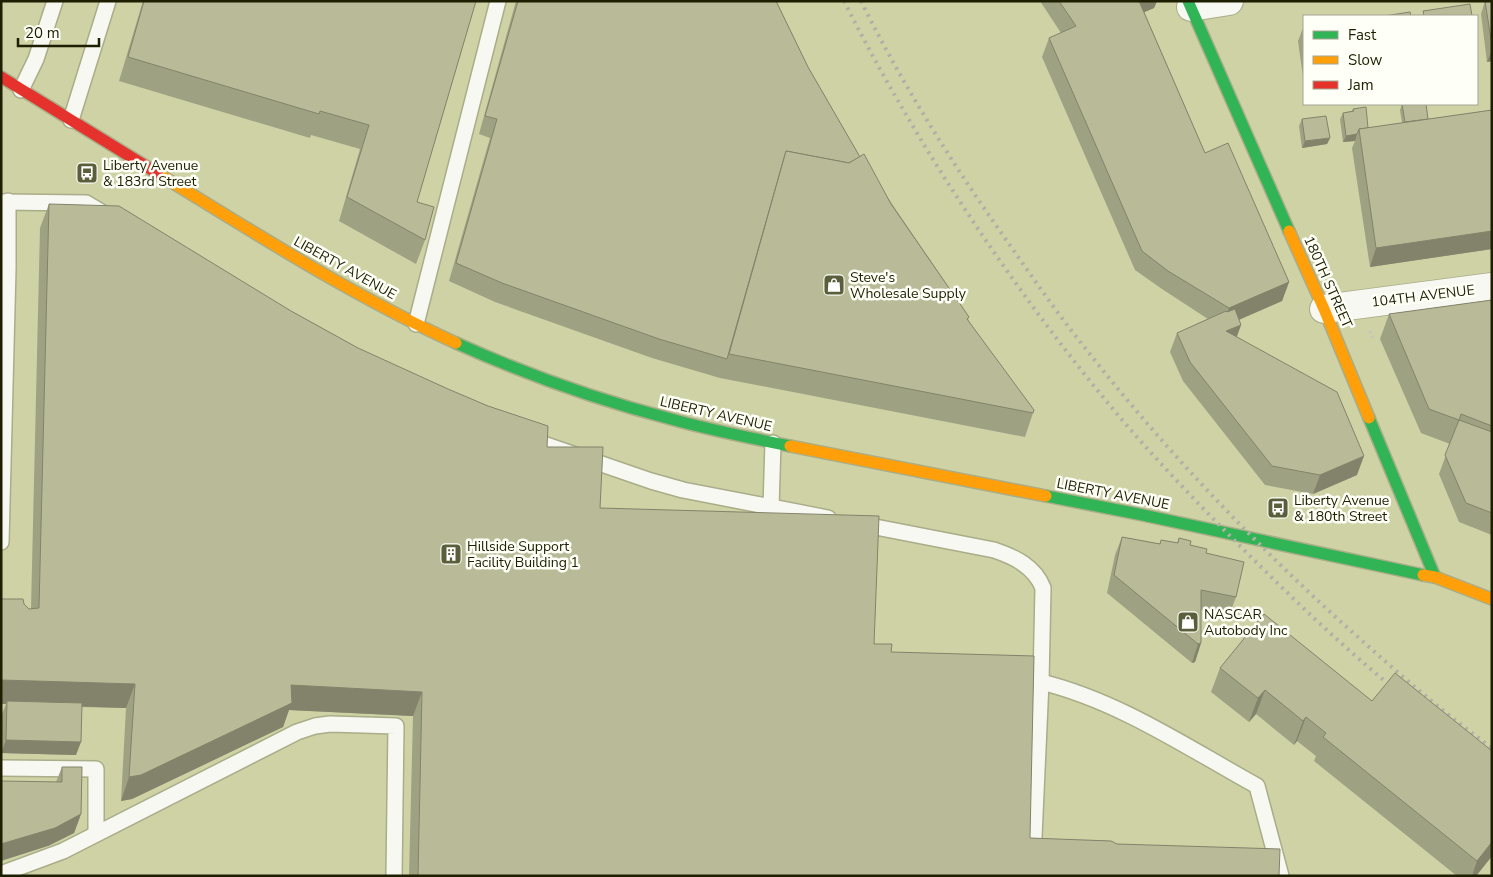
<svg xmlns="http://www.w3.org/2000/svg" width="1493" height="877" font-family="'Nunito Sans',sans-serif">
	<style>
		.lines { fill: none; stroke-linecap: round; stroke-linejoin: round }
		.lane-casing { stroke: #a9ad88; stroke-width: 18 }
		.street-casing { stroke: #a9ad88; stroke-width: 30 }
		.fast-casing { stroke: #a9ad88; stroke-width: 14 }
		.slow-casing { stroke: #a9ad88; stroke-width: 14 }
		.jam-casing { stroke: #a9ad88; stroke-width: 14 }
		.path { stroke: #c5c6b9; stroke-width: 3; stroke-dasharray: 2.5 2.5; stroke-linecap: butt }
		.lane { stroke: #f8f8f2; stroke-width: 15 }
		.street { stroke: #f8f8f2; stroke-width: 28 }
		.fast { stroke: #30b455; stroke-width: 11 }
		.slow { stroke: #ff9f0a; stroke-width: 11 }
		.jam { stroke: #e5322d; stroke-width: 11 }
		.rail { stroke: #b0b1a6; stroke-width: 4; stroke-dasharray: 2.5 5; stroke-linecap: butt }
		.wall { fill: #9fa183 }
		.shaded-wall { fill: #82836a }
		.building { fill: #b9bb98; stroke: #82836a }
		.labels { text-anchor: middle; dominant-baseline: central; stroke-width: 5; stroke-linejoin: round; paint-order: stroke }
		.poi-label { font-size: 14px; fill: #1d1f00; stroke: #fefff7; text-anchor: start }
		.street-label { font-size: 14px; fill: #1d1f00; stroke: #fefff7 }
	</style>
	<rect width="100%" height="100%" fill="#ced2a5"/>
	<g class="lines">
		<g class="lane-casing">
			<g id="lane">
				<path d="M21 90 36 59 55 1"/>
				<path d="M71 120 108 1"/>
				<path d="M1 202 86 203 108 216"/>
				<path d="M416 324 498 1"/>
				<path d="M529 439 651 481 683 490 828 518"/>
				<path d="M771 507 773 443"/>
				<path d="M860 524 994 550C1015 557 1035 567 1043 588L1041 682 1033 859"/>
				<path d="M1 542 8 268V201"/>
				<path d="M1041 682C1119 701 1188 748 1257 786L1281 876"/>
				<path d="M1 768 96 769V834"/>
				<path d="M1 874 63 851 297 732 315 726 330 724 396 726 394 876"/>
			</g>
		</g>
		<g class="street-casing">
			<g id="street">
				<path d="M1191 7 1229 1"/>
				<path d="M1324 309 1492 287"/>
			</g>
		</g>
		<g class="fast-casing">
			<g id="fast">
				<path d="M1188 1 1289 231"/>
				<path d="M456 343C525 374 598 400 671 419 710 430 750 438 790 446"/>
				<path d="M1369 418 1435 577"/>
				<path d="M1046 496 1138 514 1423 575"/>
			</g>
		</g>
		<g class="slow-casing">
			<g id="slow">
				<path d="M157 173C255 233 351 295 456 343"/>
				<path d="M1289 231 1324 309 1369 418"/>
				<path d="M790 446 1046 496"/>
				<path d="M1423 575 1435 577 1492 599"/>
			</g>
		</g>
		<g class="jam-casing">
			<path id="jam" d="M1 77 157 173"/>
		</g>
		<path class="path" d="M1370 331 1373 338"/>
		<use href="#lane" class="lane"/>
		<use href="#street" class="street"/>
		<use href="#fast" class="fast"/>
		<use href="#slow" class="slow"/>
		<use href="#jam" class="jam"/>
		<g class="rail">
			<path d="M844 1C916 144 1010 285 1112 408 1154 458 1200 506 1246 552 1294 600 1344 648 1397 691"/>
			<path d="M861 1C901 82 950 160 1002 234 1024 265 1045 296 1068 326 1149 432 1241 531 1340 621 1389 665 1438 709 1492 748"/>
		</g>
	</g>
	<g class="wall">
		<path d="M143 1H476L417 202 425 240 416 264 339 221 360 149 311 135 310 138 119 81Z"/>
		<path d="M516 1H776L808 67 860 157 969 317 968 320 1033 413 1025 437 720 378 652 358 495 302 449 281 490 138 479 134Z"/>
		<path d="M1040 1H1157L1154 8 1144 12 1205 153 1289 282 1282 301 1239 320 1241 325 1237 337 1357 475 1313 494 1265 485 1183 381 1170 352 1177 333 1208 319 1162 289 1135 270 1042 57 1049 38 1061 33Z"/>
		<path d="M1485 1H1492V61L1487 62 1481 14Z"/>
		<path d="M1303 28H1304V84L1298 41Z"/>
		<path d="M1402 104 1428 119 1492 110V249L1370 267 1352 148 1355 141 1343 142 1340 119 1343 113 1352 111 1353 109 1368 128 1402 123 1400 110Z"/>
		<path d="M1302 119 1330 138 1327 144 1302 148 1299 126Z"/>
		<path d="M49 204 291 311 358 348 547 447 600 508 891 652 1030 838 1117 844 1279 876H409L413 716 289 710 283 727 132 799 121 801 126 708 81 707 76 755 1 753 2 714 6 704H1V599L24 604 29 609H31L40 228Z"/>
		<path d="M1492 300V535L1459 522 1439 474 1450 444 1421 433 1380 339 1389 314Z"/>
		<path d="M1122 537 1160 544 1161 540 1177 543 1179 538 1190 545 1206 553 1236 597 1229 616 1201 610V643L1195 662 1192 663 1107 593 1115 555Z"/>
		<path d="M1220 668 1372 701 1492 751V856L1476 876H1457L1314 761 1316 756 1297 741 1294 745 1256 714 1249 722 1211 692Z"/>
		<path d="M62 767 81 814 74 833 48 846 56 782Z"/>
	</g>
	<g class="shaded-wall">
		<path d="M1137 1H1157L1154 8 1131 18Z"/>
		<path d="M1492 50V61L1487 62Z"/>
		<path d="M1357 134 1355 141 1343 142 1346 136Z"/>
		<path d="M1330 138 1327 144 1302 148 1305 141Z"/>
		<path d="M1492 231V249L1370 267 1376 248Z"/>
		<path d="M1289 282 1282 301 1222 327 1229 308Z"/>
		<path d="M1241 325 1234 343 1226 331Z"/>
		<path d="M1364 456 1357 475 1313 494 1320 475Z"/>
		<path d="M1201 643 1195 662 1192 663 1198 644Z"/>
		<path d="M1 680 135 684 126 708 7 704V701L6 704H1Z"/>
		<path d="M291 685 422 692 413 716 289 710 283 727 132 799 121 801 129 777Z"/>
		<path d="M1265 690 1256 714 1249 722 1258 698Z"/>
		<path d="M1306 717 1297 741 1294 745 1303 721Z"/>
		<path d="M6 740 81 742 76 755 1 753Z"/>
		<path d="M81 814 74 833 48 846 1 861V844Z"/>
		<path d="M1492 842V856L1476 876H1472L1477 861Z"/>
	</g>
	<g class="building">
		<path d="M144 1H476L417 202 434 207 425 240 347 197 369 125 320 111 319 114 128 57Z"/>
		<path d="M518 1H776L808 67 860 157 849 163 786 151 727 359 659 339 502 283 456 263 497 119 485 116Z"/>
		<path d="M1059 1H1139L1205 153 1228 143 1289 282 1229 308 1168 271 1142 251 1049 38 1076 26Z"/>
		<path d="M1485 1H1492V46Z"/>
		<path d="M1470 4 1472 16H1424L1423 11Z"/>
		<path d="M1410 12 1411 16H1384Z"/>
		<path d="M1402 104H1426L1428 119 1405 122Z"/>
		<path d="M1366 107 1368 128 1359 129 1357 134 1346 136 1343 113 1354 111 1353 109Z"/>
		<path d="M1492 110V231L1376 248 1359 129Z"/>
		<path d="M1326 116 1330 138 1305 141 1302 119Z"/>
		<path d="M786 151 849 163 864 154 891 204 969 317 967 319 1034 410 1033 413 729 354Z"/>
		<path d="M49 204 119 206 291 311 358 348 448 389 488 406 548 426 547 447H603L600 508 879 516 874 644H892L891 652 1034 656 1030 838 1111 841 1117 844 1280 849 1279 876H418L422 692 291 685 292 703 141 775 129 777 135 684 1 680V599H23L24 604 29 609 39 608Z"/>
		<path d="M1492 300V426L1461 414 1459 420 1429 409 1389 314Z"/>
		<path d="M1235 309 1241 325 1226 331 1337 392 1364 456 1320 475 1272 466 1190 362 1177 333 1226 311 1227 312Z"/>
		<path d="M1459 420 1492 432V513L1466 503 1445 455Z"/>
		<path d="M1122 537 1160 544 1161 540 1178 543 1179 538 1191 541 1190 545 1207 549 1206 553 1244 562 1236 597 1201 590V643L1198 644 1114 575Z"/>
		<path d="M1264 614 1372 701 1395 673 1492 751V842L1477 861 1323 737 1326 733 1306 717 1303 721 1265 690 1258 698 1220 668Z"/>
		<path d="M7 701 82 703 81 742 6 740Z"/>
		<path d="M62 767H82L81 814 55 828 1 844V781L62 782Z"/>
	</g>
	<defs>
		<g id="bus-square" transform="scale(1.125)"><rect x="-9" y="-9" width="18" height="18" rx="4" fill="#5b5e3a" stroke="#fefff7"/><path d="M-5-6H5V4H4V6H2V4H-2V6H-4V4H-5ZM-3.5-4V0h7V-4ZM-3.5 1.2v1.5H-2V1.2ZM2 1.2v1.5H3.5V1.2Z" fill="#fff"/></g>
		<g id="shop-square" transform="scale(1.125)"><rect x="-9" y="-9" width="18" height="18" rx="4" fill="#5b5e3a" stroke="#fefff7"/><path d="M-5-2.5h2.3a2.7 3.5 0 0 1 5.4 0H5L5.5 6h-11ZM-1.5-2.5h3a1.5 2.3 0 0 0-3 0Z" fill="#fff"/></g>
		<g id="building-square" transform="scale(1.125)"><rect x="-9" y="-9" width="18" height="18" rx="4" fill="#5b5e3a" stroke="#fefff7"/><path d="M-4-6H4V6H1V3H-1V6H-4ZM-2.5-4.3h1.7v1.8h-1.7ZM.8-4.3h1.7v1.8H.8ZM-2.5-1h1.7V.8h-1.7ZM.8-1h1.7V.8H.8Z" fill="#fff"/></g>
	</defs>
	<g fill-rule="evenodd">
		<use href="#bus-square" x="87" y="173"/>
		<use href="#shop-square" x="834" y="285"/>
		<use href="#bus-square" x="1278" y="508"/>
		<use href="#building-square" x="451" y="554"/>
		<use href="#shop-square" x="1188" y="622"/>
	</g>
	<g class="labels">
		<g class="poi-label">
			<text x="103" y="165">Liberty Avenue<tspan x="103" dy="16">&amp; 183rd Street</tspan></text>
			<text x="850" y="277">Steve's<tspan x="850" dy="16">Wholesale Supply</tspan></text>
			<text x="1294" y="500">Liberty Avenue<tspan x="1294" dy="16">&amp; 180th Street</tspan></text>
			<text x="467" y="546">Hillside Support<tspan x="467" dy="16">Facility Building 1</tspan></text>
			<text x="1204" y="614">NASCAR<tspan x="1204" dy="16">Autobody Inc</tspan></text>
		</g>
		<g class="street-label">
			<text transform="translate(345 268) rotate(29)">LIBERTY AVENUE</text>
			<text transform="translate(1328 282) rotate(66)">180TH STREET</text>
			<text transform="translate(1423 296) rotate(-7)">104TH AVENUE</text>
			<text transform="translate(716 414) rotate(13)">LIBERTY AVENUE</text>
			<text transform="translate(1113 494) rotate(11)">LIBERTY AVENUE</text>
		</g>
	</g>
	<rect width="1493" height="877" fill="none" stroke="#1d1f00" stroke-width="5"/>
	<rect x="1303" y="15" width="175" height="90" fill="#fefff7" stroke="#a4a594"/>
	<rect x="1313" y="31" width="25" height="8" fill="#30b455" stroke="#a4a594"/>
	<text x="1348" y="40" font-size="15" fill="#1d1f00">Fast</text>
	<rect x="1313" y="56" width="25" height="8" fill="#ff9f0a" stroke="#a4a594"/>
	<text x="1348" y="65" font-size="15" fill="#1d1f00">Slow</text>
	<rect x="1313" y="81" width="25" height="8" fill="#e5322d" stroke="#a4a594"/>
	<text x="1348" y="90" font-size="15" fill="#1d1f00">Jam</text>
	<path d="M18 38v8h81v-8" fill="none" stroke="#1d1f00" stroke-width="2.5"/>
	<text x="25" y="38" font-size="15" fill="#1d1f00" stroke="#fefff7" stroke-width="4" paint-order="stroke">20 m</text>
</svg>
